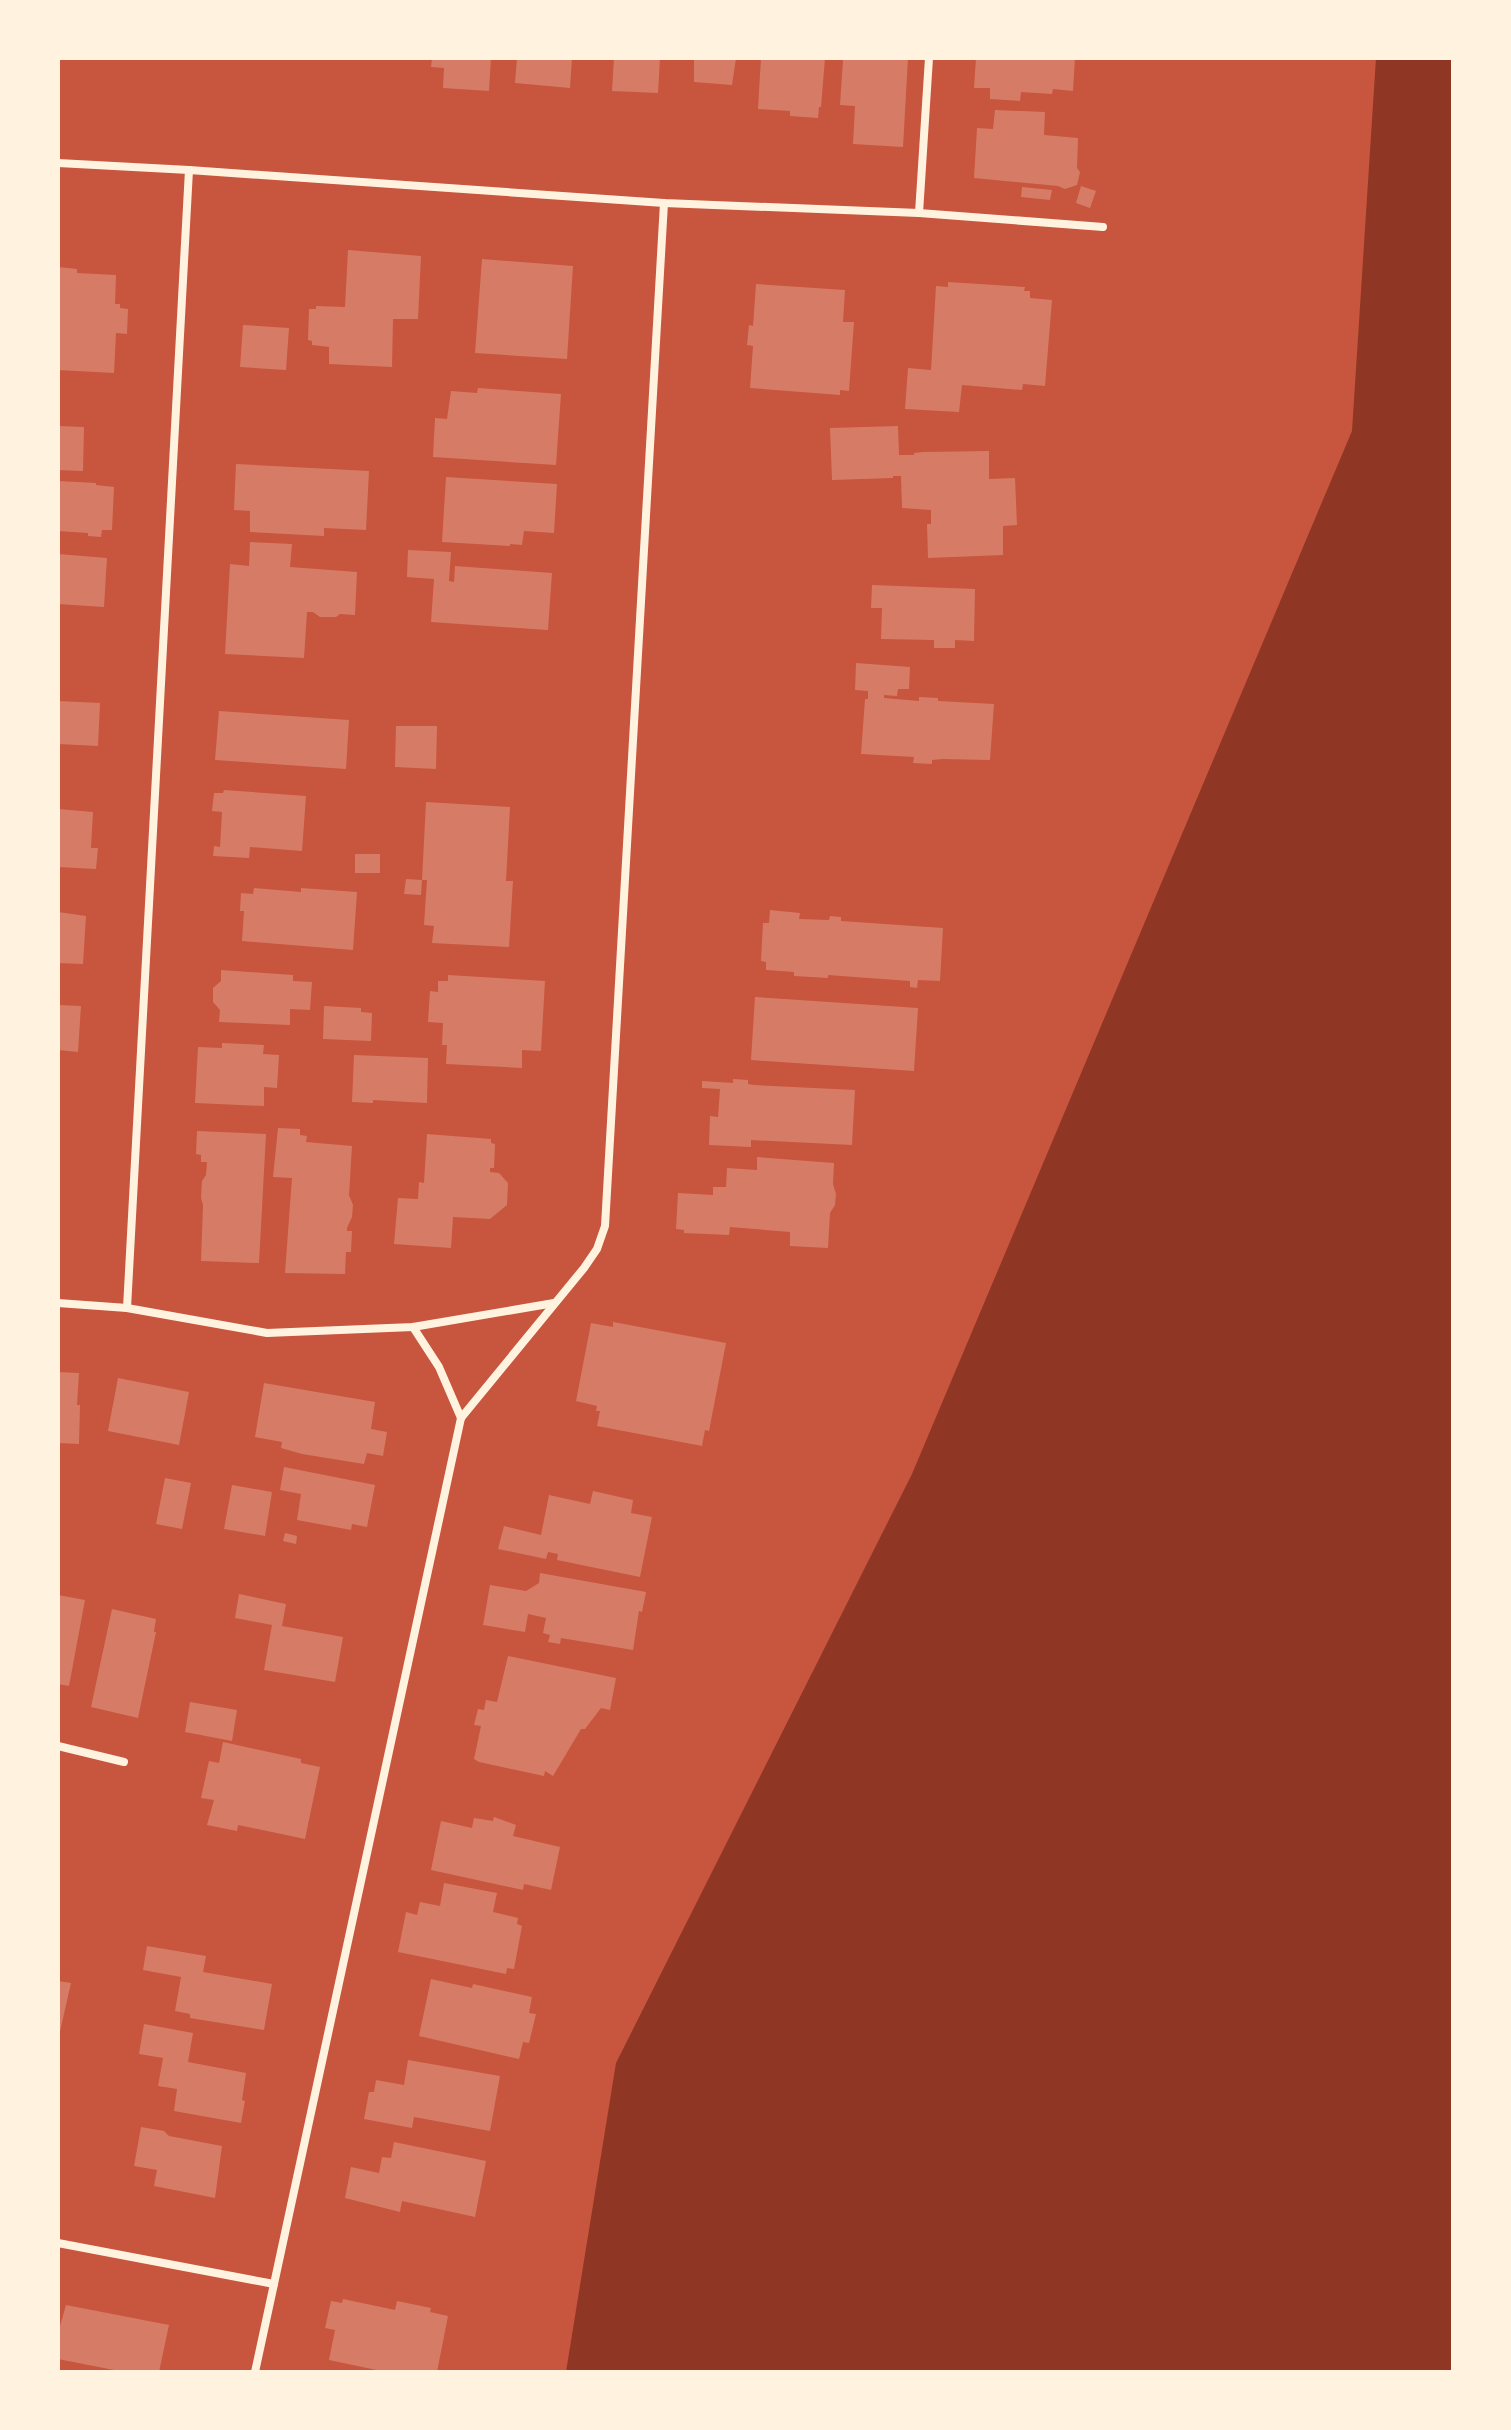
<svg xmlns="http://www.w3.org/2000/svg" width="1511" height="2430" font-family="'Sofia Sans Condensed',sans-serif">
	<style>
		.water { fill: #8f3625 }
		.building { fill: #d67c66 }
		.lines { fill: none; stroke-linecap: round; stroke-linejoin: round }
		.minor { stroke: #fff3e0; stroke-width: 8 }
	</style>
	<rect width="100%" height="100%" fill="#c8553d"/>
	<path class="water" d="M1376 58H1453V2372H566L616 2063 912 1474 1352 431Z"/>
	<g class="building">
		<path d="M432 58H491L489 91 443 88 444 68 431 67Z"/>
		<path d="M517 58H572L570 88 515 83Z"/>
		<path d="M614 58H660L658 93 612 91Z"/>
		<path d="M694 58H736L732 85 694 82Z"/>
		<path d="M761 58H825L821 107H819L818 118 790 116V111L758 109Z"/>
		<path d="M858 58H908L903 147 853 144 855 106 840 105 843 60H857Z"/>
		<path d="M976 58H1075L1073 91 1053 89 1052 94 1021 92 1020 101 990 99V88H974Z"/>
		<path d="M995 110 1045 112 1044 135 1078 138 1077 168 1080 172 1077 185 1065 189 1058 186 974 178 977 128 993 129Z"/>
		<path d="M1081 186 1096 191 1090 208 1076 203Z"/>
		<path d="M1022 187 1052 190 1050 200 1021 197Z"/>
		<path d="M348 250 421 256 418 319H393L392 367 329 364V347L312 345V341L308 340 309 309H316V306L345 307Z"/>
		<path d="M482 259 573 266 567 359 475 353Z"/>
		<path d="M58 267 77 269V273L116 275 115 304H120V308L128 309 127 334 116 333 114 373 58 370Z"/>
		<path d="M948 282 1025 287 1024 291H1030V298L1052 300 1045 386 1023 384 1022 390 962 385 959 412 905 409 908 368 931 370 936 286 948 287Z"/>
		<path d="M756 284 845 290 843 322H854L849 391 840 390V395L750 388 753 346 747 345 749 325 753 326Z"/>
		<path d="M243 325 289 328 286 370 240 367Z"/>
		<path d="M478 388 561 394 556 465 433 457 435 418 447 419 451 391 477 393Z"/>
		<path d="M58 426 84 427 83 471 58 470Z"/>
		<path d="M898 426 899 455H914V453L923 452 989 451V479L1015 478 1017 525 1003 526V555L928 558 927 524H931V510L902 508 901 476H893V478L832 480 830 428Z"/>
		<path d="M236 464 369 471 366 530 324 528V536L250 532V511L234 510Z"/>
		<path d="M446 477 557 484 554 533 524 531 522 545 510 544V546L442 542Z"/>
		<path d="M58 481 96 483V485L114 487 112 530H102L101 537 88 536V533L58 531Z"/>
		<path d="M250 542 292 544 290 567 357 572 355 615 340 614 336 617H320L313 612H307L304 658 225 654 230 564 249 566Z"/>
		<path d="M408 550 451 552 449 581 454 582 455 566 552 573 548 630 431 622 434 579 407 577Z"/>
		<path d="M58 554 107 558 104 607 58 604Z"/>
		<path d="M872 585 975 589 974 641 955 640V648H934V640L881 639 882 608H871Z"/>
		<path d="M856 663 910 667 909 689H898L897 696 884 695V698L919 701V697L938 698V701L994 704 990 760 943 759 932 760V764L913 763 914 757 861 754 865 699H868V691L855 690Z"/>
		<path d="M58 701 100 703 98 746 58 744Z"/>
		<path d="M219 711 349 720 346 769 215 760Z"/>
		<path d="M396 726H437L436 769 395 767Z"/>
		<path d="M224 790 306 796 302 851 250 847 249 858 213 856 214 846 220 847 222 812 212 811 214 793H223Z"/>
		<path d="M426 802 510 807 506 881H513L509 947 432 943 434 926 424 925 427 880H422L421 895 404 894 406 879 422 880Z"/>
		<path d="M58 809 93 812 91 848H98L96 869 58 867Z"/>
		<rect x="355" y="854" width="25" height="19"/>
		<path d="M254 888 301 892V888L357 892 353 950 242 941 244 911H240L241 893 253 894Z"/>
		<path d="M770 910 800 913 799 919 829 920 830 916 841 917V921L943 928 940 981 918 980 917 988 910 987V981L828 975V978L794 976V972L766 970V962L761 961 763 923H769Z"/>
		<path d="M58 912 86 916 83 964 58 963Z"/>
		<path d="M221 970 293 975V981L312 982 310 1010 290 1009V1025L219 1022 220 1010 213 1002V988L221 981Z"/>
		<path d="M448 975 545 981 541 1051 522 1050V1068L446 1064 447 1045H442L443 1023 428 1022 430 991 438 992V981H448Z"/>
		<path d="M755 997 918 1008 914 1071 751 1060Z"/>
		<path d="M58 1005 81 1006 78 1052 58 1050Z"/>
		<path d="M324 1006 361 1008V1012L372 1013 371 1041 323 1039Z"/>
		<path d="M222 1043 264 1045 263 1054 279 1055 277 1088 264 1087V1106L195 1103 198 1047 222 1048Z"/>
		<path d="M354 1055 428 1058 427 1103 373 1100V1103L352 1102Z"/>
		<path d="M733 1079 748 1080V1084L754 1085 855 1090 852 1145 751 1140V1147L709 1145 710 1116 718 1117 720 1089 702 1088V1081L733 1083Z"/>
		<path d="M278 1128 300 1129V1135L307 1136 306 1142 352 1146 349 1195 353 1205 352 1217 347 1228V1231H352L351 1252H346L345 1274 285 1273 292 1178 273 1177Z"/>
		<path d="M197 1131 266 1134 259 1263 201 1261 203 1205 201 1198 202 1181 206 1175 207 1162H201V1155L196 1154Z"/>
		<path d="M427 1134 491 1139V1143L495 1144 494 1168H490V1172L499 1173 508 1183 507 1205 490 1219 453 1217 451 1248 394 1244 398 1198 418 1199 419 1182 424 1183Z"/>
		<path d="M757 1157 834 1163 833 1184 836 1194 835 1205 830 1213 828 1248 790 1246V1232L730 1227 729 1235 684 1233V1230L676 1229 678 1193 713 1195V1187H726L727 1168 757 1170Z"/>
		<path d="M613 1322 726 1343 709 1431 705 1430 702 1446 597 1426 600 1411H596L597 1406 576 1401 591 1323 613 1327Z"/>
		<path d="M58 1372 79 1373 77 1405H80L79 1444 58 1443Z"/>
		<path d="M118 1378 189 1392 179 1445 108 1431Z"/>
		<path d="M264 1383 375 1402 371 1429 387 1432 383 1456 367 1453 364 1464 302 1454 281 1448 282 1442 255 1437Z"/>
		<path d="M284 1467 375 1485 367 1527 352 1524 351 1530 297 1520 301 1494 280 1490Z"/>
		<path d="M165 1478 191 1483 182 1529 156 1524Z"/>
		<path d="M232 1485 272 1492 265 1536 224 1529Z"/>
		<path d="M593 1491 633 1500 631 1513 652 1517 640 1577 557 1560 558 1554 548 1552 546 1559 498 1549 504 1526 541 1535 549 1495 590 1504Z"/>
		<path d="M285 1533 297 1536 296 1544 283 1541Z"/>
		<path d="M540 1573 646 1592 642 1612 639 1611 633 1650 561 1638 560 1644 548 1642 550 1635 543 1633 546 1618 528 1614 525 1632 483 1625 490 1585 526 1591 539 1583Z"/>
		<path d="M239 1594 286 1604 282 1626 343 1637 335 1682 264 1670 272 1625 235 1618Z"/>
		<path d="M58 1595 85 1600 69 1686 58 1684Z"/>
		<path d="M112 1609 156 1619 154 1632H156L138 1718 91 1707Z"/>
		<path d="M508 1656 616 1678 610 1710 601 1708 585 1729H581L553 1776 545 1771 544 1776 479 1762 474 1759 481 1726 474 1725 478 1709 484 1710 486 1700 497 1702Z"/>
		<path d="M190 1702 237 1710 232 1741 185 1732Z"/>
		<path d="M223 1742 301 1759V1763L320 1767 305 1839 238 1825 237 1831 207 1825 214 1800 201 1798 209 1761 219 1763Z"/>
		<path d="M494 1817 516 1825 513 1836 560 1847 551 1890 524 1884 523 1890 431 1870 441 1821 472 1828 474 1818 493 1821Z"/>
		<path d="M444 1883 497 1893 493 1912 518 1918 517 1924 522 1926 514 1969 507 1968 506 1974 398 1952 406 1912 417 1915 420 1902 440 1906Z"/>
		<path d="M147 1946 206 1956 203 1972 272 1984 264 2030 190 2018V2014L175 2011 181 1977 143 1970Z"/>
		<path d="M431 1979 472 1988 473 1984 532 1997 529 2013 536 2014 529 2043 523 2042 519 2059 419 2036Z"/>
		<path d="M58 1981 71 1983 59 2036H58Z"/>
		<path d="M144 2024 193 2033 188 2062 246 2073 242 2100 245 2101 241 2123 174 2111 177 2089 158 2086 163 2058 139 2054Z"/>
		<path d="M408 2060 500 2076 490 2131 414 2117 412 2128 364 2119 369 2092H374L376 2080 404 2085Z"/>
		<path d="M141 2127 164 2131 169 2136 222 2146 215 2198 154 2186 157 2170 134 2166Z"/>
		<path d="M394 2142 486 2161 475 2217 402 2201 400 2212 345 2198 351 2167 379 2173 382 2157 391 2158Z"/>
		<path d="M343 2299 395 2310 397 2301 431 2308 430 2312 448 2316 437 2372H386L329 2360 335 2330 325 2328 331 2301 342 2303Z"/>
		<path d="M66 2305 169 2325 159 2372H124L58 2359V2333Z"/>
	</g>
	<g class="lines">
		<g class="minor">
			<path d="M58 163 189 170 664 203 919 213 1103 227"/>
			<path d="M919 213 929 58"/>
			<path d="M58 1303 127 1308 267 1333 413 1327 554 1303"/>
			<path d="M127 1308 189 170"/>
			<path d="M413 1327 439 1367 461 1418"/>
			<path d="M58 1746 124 1762"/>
			<path d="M58 2243 274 2284"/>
			<path d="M255 2372 461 1418 584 1268 597 1249 605 1226 664 203"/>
		</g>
	</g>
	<rect width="1511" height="2430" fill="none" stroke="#fff3e0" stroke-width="120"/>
</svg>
